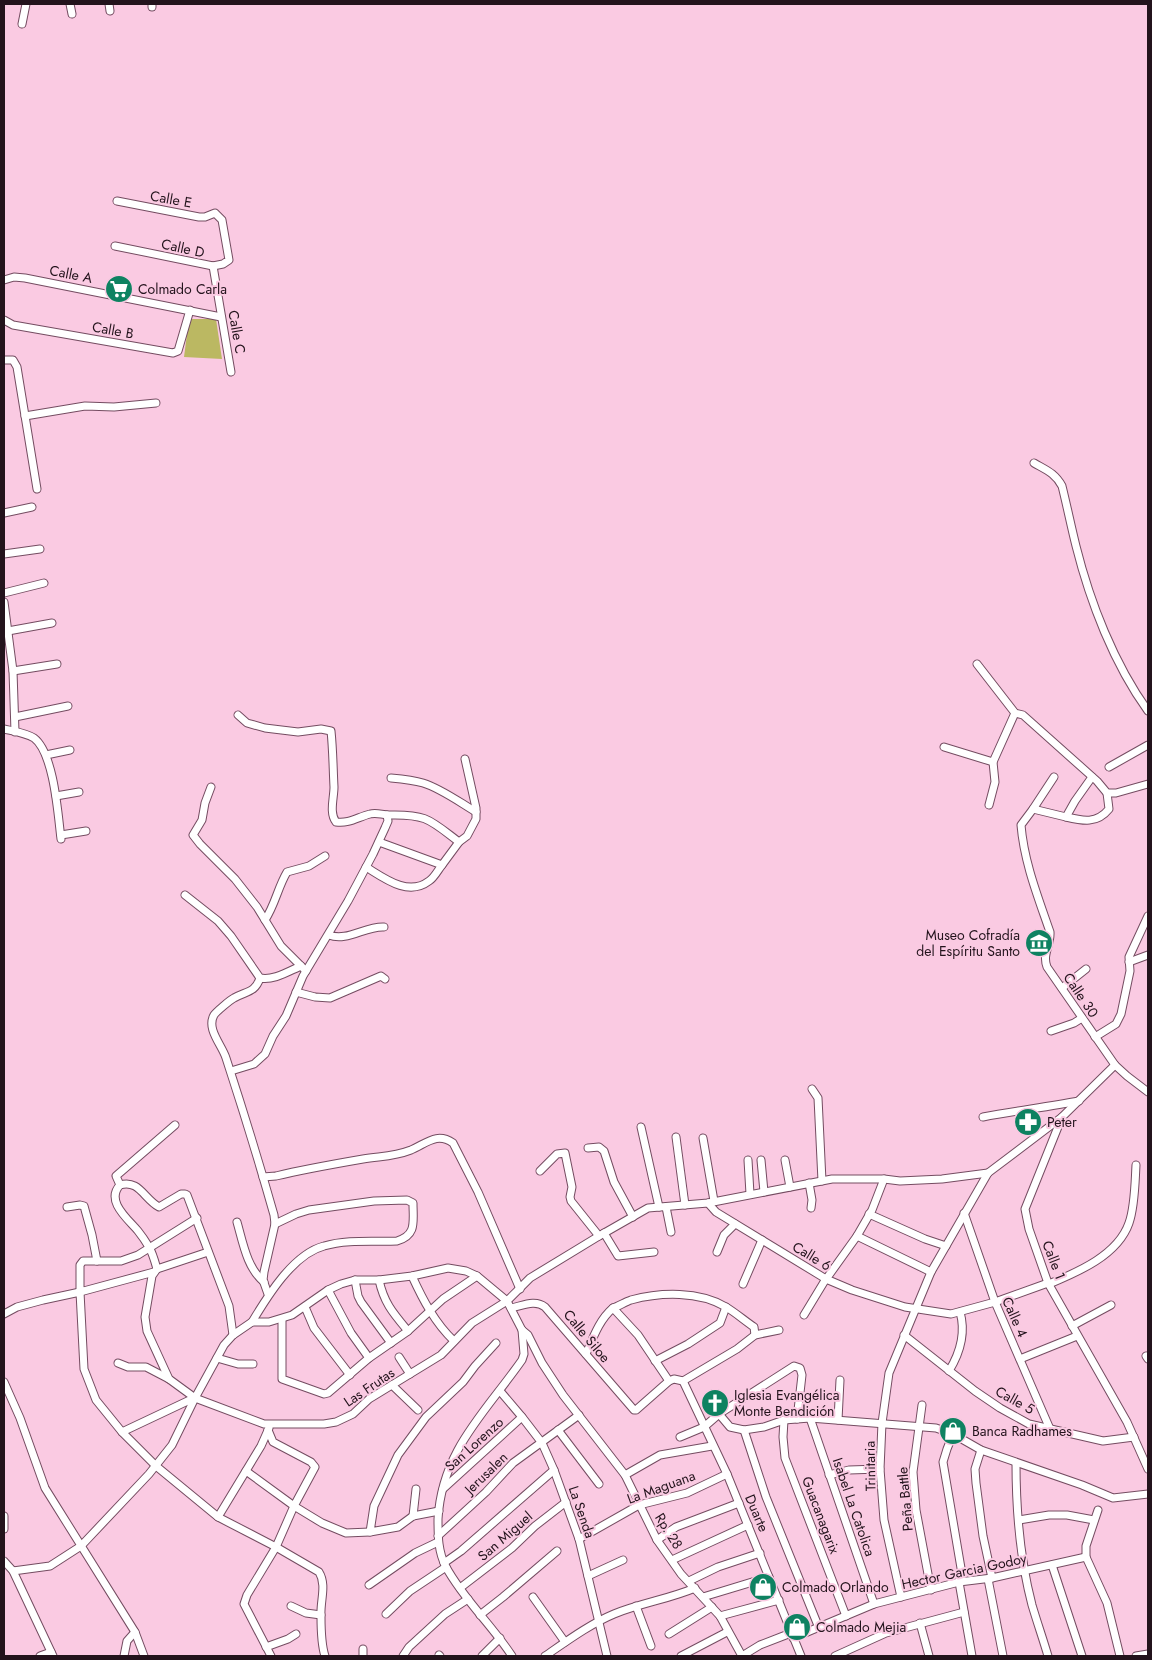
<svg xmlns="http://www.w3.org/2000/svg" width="1152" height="1660" font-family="Jost,sans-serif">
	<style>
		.green { fill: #bbb862 }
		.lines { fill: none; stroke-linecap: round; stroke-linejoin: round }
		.street-casing { stroke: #744c61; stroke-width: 9 }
		.street { stroke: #fff; stroke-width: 7 }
		.labels { text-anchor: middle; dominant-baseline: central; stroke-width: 4; stroke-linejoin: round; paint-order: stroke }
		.street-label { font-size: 14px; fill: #23131c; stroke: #facae2 }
		.poi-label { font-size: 14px; fill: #23131c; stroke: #facae2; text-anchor: start }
	</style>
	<rect width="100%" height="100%" fill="#facae2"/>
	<path class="green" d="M189 319H216L222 359 184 357Z"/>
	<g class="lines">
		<g class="street-casing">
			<g id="street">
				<path d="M70 4 72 14"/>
				<path d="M109 4 110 11"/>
				<path d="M152 4V7"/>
				<path d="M22 24 26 4"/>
				<path d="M115 246 213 266 223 264 229 260 222 220 215 213 205 217H199L117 201"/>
				<path d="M213 266 231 372"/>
				<path d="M4 280 14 277 25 278 221 317"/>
				<path d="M4 320 13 325 173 353 178 351 190 310"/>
				<path d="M4 360H13L17 367 37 489"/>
				<path d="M25 416 85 406 114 407 156 403"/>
				<path d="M1034 463C1046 470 1055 473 1062 486 1067 506 1071 526 1076 546 1090 602 1114 664 1148 711"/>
				<path d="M4 513 32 507"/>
				<path d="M4 554 40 549"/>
				<path d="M4 593 44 583"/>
				<path d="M4 602 13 671 15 732"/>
				<path d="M8 631 52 623"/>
				<path d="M977 664 1015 713 1023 715 1097 781 1107 793H1116L1148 784"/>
				<path d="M13 671 57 664"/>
				<path d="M238 715 247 723 265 728 298 732 321 729 331 731C333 750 333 768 334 787 334 798 329 813 336 822 349 824 358 817 370 814 377 812 382 815 389 815 427 814 430 820 459 842"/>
				<path d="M15 717 68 706"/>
				<path d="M4 729C13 731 26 733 34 738 54 753 58 815 61 839"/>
				<path d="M944 747 993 762"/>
				<path d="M46 755 70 750"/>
				<path d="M1109 767 1148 745"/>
				<path d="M1054 777 1033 809 1066 817"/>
				<path d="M1092 777 1075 801 1066 817C1083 821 1097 824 1109 809L1107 793"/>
				<path d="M391 778C402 779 413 780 423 783 442 789 459 802 476 812"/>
				<path d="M211 787 205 803 202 820 193 835 200 844 235 879 257 907 281 946 306 971"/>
				<path d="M56 796 79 792"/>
				<path d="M989 805 995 782 993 762 1015 713"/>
				<path d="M1033 809 1021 825C1024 862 1038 897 1050 932 1051 945 1042 954 1047 967L1115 1065 1127 1076 1148 1092"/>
				<path d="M61 835 86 831"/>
				<path d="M379 842 442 865 459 842 467 836 476 819V808L465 759"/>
				<path d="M366 867C384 878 408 897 429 881 434 878 438 870 442 865"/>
				<path d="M185 895 218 921 231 936 260 978C273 981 289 971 301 966"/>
				<path d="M265 920C275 905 278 887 287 872L309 866 325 856"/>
				<path d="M329 935C347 942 365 926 384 927"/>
				<path d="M1129 962 1148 955"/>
				<path d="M260 978C255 993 246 991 234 998 230 1000 216 1012 214 1015 206 1029 222 1045 226 1058 243 1110 259 1162 274 1215L275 1224 264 1272 263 1280 268 1294"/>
				<path d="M1062 988 1086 969"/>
				<path d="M296 992 315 997 330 998 381 976 385 979"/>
				<path d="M1051 1031 1074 1023 1082 1018"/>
				<path d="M1095 1037 1116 1024 1121 1014 1130 971 1129 957 1148 916"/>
				<path d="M1115 1065 1062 1117 1025 1209 1029 1229 1048 1283 1127 1422 1148 1469"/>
				<path d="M231 1071 254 1064 265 1054 273 1036 286 1016 303 976 348 901 373 854 385 828 388 821 387 815"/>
				<path d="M812 1089 818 1098 822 1181"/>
				<path d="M983 1117C1015 1111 1047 1107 1079 1101"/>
				<path d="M641 1127 659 1207"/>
				<path d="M676 1137 685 1205"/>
				<path d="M703 1138 714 1201"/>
				<path d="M588 1148 599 1147 604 1151 614 1182 633 1217"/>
				<path d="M748 1160 750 1194"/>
				<path d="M761 1160 764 1192"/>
				<path d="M785 1160 790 1187"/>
				<path d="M540 1171 557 1154 565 1153 572 1187 570 1197 571 1201 599 1236"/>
				<path d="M263 1177 276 1176C305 1169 334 1164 363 1159 381 1156 393 1157 411 1150 427 1143 437 1132 453 1143L478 1192 520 1289"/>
				<path d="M809 1183 812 1200 811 1208"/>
				<path d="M120 1185 116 1176 175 1125"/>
				<path d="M708 1203 716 1212 826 1279 852 1290 905 1307 951 1314 995 1302 1048 1283"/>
				<path d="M67 1207 80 1205 84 1206 92 1235 97 1261"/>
				<path d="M666 1207 671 1232"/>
				<path d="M964 1213 995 1302 1050 1429"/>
				<path d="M869 1214 925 1239 946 1246"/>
				<path d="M237 1222C243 1243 247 1268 264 1282"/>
				<path d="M604 1233 618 1256 654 1252"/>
				<path d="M857 1236 931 1272"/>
				<path d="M208 1252 157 1269 152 1276 145 1317 147 1331 169 1379 195 1398 264 1424H324L336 1422 353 1414 369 1399 441 1355 472 1323 507 1301 530 1278 599 1236 648 1208 708 1203 832 1179H884L900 1181 942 1179 988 1173"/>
				<path d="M717 1252 724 1235 735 1224"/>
				<path d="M157 1269C155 1262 153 1254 149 1247 146 1242 142 1236 138 1231 128 1219 105 1201 120 1185 139 1179 144 1199 159 1207L181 1194H185L187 1195 229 1306 233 1335"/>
				<path d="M154 1272 80 1292V1265L83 1261H121L138 1255 197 1218"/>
				<path d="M412 1276C423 1300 435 1323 454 1341"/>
				<path d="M355 1280 358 1296 361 1302 391 1343"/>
				<path d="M379 1280C384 1303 393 1313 408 1331"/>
				<path d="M743 1284 762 1240"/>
				<path d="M1049 1284C1078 1272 1118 1255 1129 1223 1135 1206 1135 1182 1136 1165"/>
				<path d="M328 1290 351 1333 369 1358"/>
				<path d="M305 1307 314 1328 350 1375"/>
				<path d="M511 1308C522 1306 535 1299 545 1307L634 1410H636L669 1381 674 1379 683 1381 737 1349 755 1335 779 1330"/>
				<path d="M613 1308C619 1306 625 1302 631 1300 661 1292 699 1291 726 1307 736 1313 745 1321 754 1327L755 1335"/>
				<path d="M4 1314 17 1307 43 1300 80 1292 84 1369 96 1400 122 1432 156 1466 218 1517 276 1547 319 1572C327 1585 320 1601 321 1616 321 1629 321 1644 325 1656"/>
				<path d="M804 1315 824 1282 857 1236 872 1210 884 1179"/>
				<path d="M282 1319V1379L324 1394 328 1393 369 1358 408 1331 443 1299 477 1276"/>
				<path d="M252 1322C267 1297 293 1254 324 1246 347 1239 374 1242 397 1241 417 1235 413 1222 413 1203L407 1200 374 1201 309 1210 296 1214 275 1224"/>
				<path d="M1072 1326 1111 1305"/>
				<path d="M904 1335 975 1391 1000 1408 1029 1424 1103 1441 1134 1437"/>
				<path d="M586 1354C593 1338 599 1320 613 1308L638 1335 669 1381"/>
				<path d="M1146 1356 1148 1359"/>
				<path d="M399 1357 410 1374"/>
				<path d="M217 1358 238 1364H253"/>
				<path d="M1020 1359 1077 1336"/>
				<path d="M655 1361 688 1344 720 1323 726 1307"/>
				<path d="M118 1363 128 1367H146L169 1379"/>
				<path d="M949 1371C960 1353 966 1333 960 1312"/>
				<path d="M683 1381 727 1474 801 1656"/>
				<path d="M4 1382 20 1418 45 1488 135 1632 144 1656"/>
				<path d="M392 1385 418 1410"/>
				<path d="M500 1391 522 1417 542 1443 554 1470 579 1539 607 1656"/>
				<path d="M922 1405 913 1472 916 1510 931 1590"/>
				<path d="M719 1414 730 1427 744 1430 764 1427 784 1420 810 1418 936 1428 953 1434 981 1450 1082 1485 1113 1498 1148 1494"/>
				<path d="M810 1418 874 1604"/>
				<path d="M784 1420 783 1437 785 1458 846 1616"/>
				<path d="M838 1420 840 1380"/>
				<path d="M268 1430 273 1442 311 1462 315 1467 294 1506 322 1523 346 1533 370 1532"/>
				<path d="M558 1430 599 1484"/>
				<path d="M744 1430 766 1497 819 1628"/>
				<path d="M122 1432 194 1398"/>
				<path d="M953 1434 947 1449 943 1462 962 1574 959 1582 972 1656"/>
				<path d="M680 1437 704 1427 719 1414 794 1366 800 1368 802 1375 797 1419"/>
				<path d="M981 1450 975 1469 976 1483 983 1536 992 1578"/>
				<path d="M1016 1463C1016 1510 1020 1559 1032 1605 1037 1622 1043 1639 1048 1656"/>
				<path d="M246 1471 294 1506 276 1547 247 1595 244 1604 271 1656"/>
				<path d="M625 1475 660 1455 712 1446"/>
				<path d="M829 1475 849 1470 880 1469"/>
				<path d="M443 1489 522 1417"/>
				<path d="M1098 1510 1086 1546V1557L1107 1603 1120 1656"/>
				<path d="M439 1511 413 1516 398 1527 370 1532 374 1506 398 1455 426 1417 463 1382 475 1366 496 1343"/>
				<path d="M4 1516V1529"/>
				<path d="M413 1516 416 1489"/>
				<path d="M218 1517 261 1446 269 1428"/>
				<path d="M1019 1520 1049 1515H1067L1094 1520"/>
				<path d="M438 1536 486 1492 513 1463 579 1415"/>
				<path d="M579 1539 639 1505 687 1493 727 1474"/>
				<path d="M657 1540 676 1527 739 1503"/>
				<path d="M672 1560 748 1525"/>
				<path d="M4 1561 13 1571 50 1566 81 1546 149 1474 172 1445 195 1398 224 1345 233 1335 252 1322H269L292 1315 328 1290 341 1284 355 1280H379L412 1276 448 1268 466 1271 477 1276 507 1301 522 1330 528 1335 542 1363 563 1395 625 1475 657 1540 681 1574 720 1616 742 1656"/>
				<path d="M444 1563 461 1551 554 1470"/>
				<path d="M1052 1565 1082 1656"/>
				<path d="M13 1571 53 1656"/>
				<path d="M588 1576 623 1560"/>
				<path d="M988 1579 1003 1656"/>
				<path d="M689 1581 718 1567 760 1553"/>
				<path d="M369 1585 415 1553 438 1542"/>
				<path d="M460 1588 512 1548 535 1526 566 1502"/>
				<path d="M533 1597 565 1642"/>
				<path d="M703 1597 769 1577"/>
				<path d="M901 1597 884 1520 880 1469 882 1423 889 1373 931 1272 988 1173 1062 1117"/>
				<path d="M291 1606 306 1613 321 1615"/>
				<path d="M636 1606 651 1646"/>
				<path d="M386 1614 410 1591 446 1567"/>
				<path d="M480 1615 503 1597 557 1551"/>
				<path d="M720 1616 779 1600"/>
				<path d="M920 1623 929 1656"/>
				<path d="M669 1634 712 1607"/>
				<path d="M793 1638 874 1604 959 1582 992 1578 1086 1557"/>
				<path d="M266 1647 288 1639 296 1634"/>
				<path d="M363 1649V1656"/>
				<path d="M439 1655 440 1656"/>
				<path d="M40 1656 51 1652"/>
				<path d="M124 1656 127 1641 135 1632"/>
				<path d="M403 1656 409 1647 445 1614 468 1599"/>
				<path d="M482 1656 500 1638"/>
				<path d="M512 1656C492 1625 464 1600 446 1567 438 1552 438 1536 438 1519 442 1450 485 1413 522 1360L524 1354 522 1330"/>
				<path d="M545 1656C567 1641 590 1624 614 1614 641 1603 669 1599 695 1588"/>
				<path d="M681 1656 727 1632"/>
				<path d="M742 1656 760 1645 791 1633"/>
				<path d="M835 1656 886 1633 964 1612"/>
				<path d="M1136 1656 1148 1654"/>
			</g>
		</g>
		<use href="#street" class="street"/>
	</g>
	<defs>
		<g id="supermarket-disc" transform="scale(1.4375)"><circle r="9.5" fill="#0e8261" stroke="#facae2"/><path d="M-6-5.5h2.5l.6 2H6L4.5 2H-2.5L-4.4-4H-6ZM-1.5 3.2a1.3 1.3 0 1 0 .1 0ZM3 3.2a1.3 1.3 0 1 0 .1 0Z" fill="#fff"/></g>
		<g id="museum-disc" transform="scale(1.4375)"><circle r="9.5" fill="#0e8261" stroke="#facae2"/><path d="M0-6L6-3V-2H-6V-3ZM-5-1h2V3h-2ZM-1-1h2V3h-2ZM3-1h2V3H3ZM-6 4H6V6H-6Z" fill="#fff"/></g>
		<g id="pharmacy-disc" transform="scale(1.4375)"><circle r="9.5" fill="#0e8261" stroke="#facae2"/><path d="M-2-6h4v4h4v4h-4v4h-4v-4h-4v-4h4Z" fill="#fff"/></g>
		<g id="church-disc" transform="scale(1.4375)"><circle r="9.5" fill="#0e8261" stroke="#facae2"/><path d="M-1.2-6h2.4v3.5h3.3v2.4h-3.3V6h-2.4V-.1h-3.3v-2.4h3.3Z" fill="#fff"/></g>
		<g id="shop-disc" transform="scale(1.4375)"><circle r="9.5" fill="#0e8261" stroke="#facae2"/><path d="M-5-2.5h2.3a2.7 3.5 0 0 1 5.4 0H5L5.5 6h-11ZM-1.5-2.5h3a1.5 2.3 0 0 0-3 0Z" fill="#fff"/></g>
	</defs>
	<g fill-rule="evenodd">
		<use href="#supermarket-disc" x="119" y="289"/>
		<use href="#museum-disc" x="1039" y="943"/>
		<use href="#pharmacy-disc" x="1028" y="1122"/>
		<use href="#church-disc" x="715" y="1403"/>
		<use href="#shop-disc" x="953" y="1431"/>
		<use href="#shop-disc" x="763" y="1587"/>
		<use href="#shop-disc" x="797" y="1627"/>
	</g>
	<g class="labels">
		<g class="street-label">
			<text transform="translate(171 199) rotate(10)">Calle E</text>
			<text transform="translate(183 248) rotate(12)">Calle D</text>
			<text transform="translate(71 274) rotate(11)">Calle A</text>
			<text transform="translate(113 330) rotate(10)">Calle B</text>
			<text transform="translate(237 332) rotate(80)">Calle C</text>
			<text transform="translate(1081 995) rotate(56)">Calle 30</text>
			<text transform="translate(812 1256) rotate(31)">Calle 6</text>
			<text transform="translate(1054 1260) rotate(69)">Calle 1</text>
			<text transform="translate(1015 1317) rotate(66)">Calle 4</text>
			<text transform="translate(587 1336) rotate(50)">Calle Siloe</text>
			<text transform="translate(369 1387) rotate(-34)">Las Frutas</text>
			<text transform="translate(1015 1400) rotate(29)">Calle 5</text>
			<text transform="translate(474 1444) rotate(-42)">San Lorenzo</text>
			<text transform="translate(870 1466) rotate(-91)">Trinitaria</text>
			<text transform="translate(486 1473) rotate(-44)">Jerusalen</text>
			<text transform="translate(661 1487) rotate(-20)">La Maguana</text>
			<text transform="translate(905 1499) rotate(-95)">Peña Battle</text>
			<text transform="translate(854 1507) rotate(71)">Isabel La Catolica</text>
			<text transform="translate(582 1512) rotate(71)">La Senda</text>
			<text transform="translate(757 1513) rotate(67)">Duarte</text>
			<text transform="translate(821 1515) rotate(69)">Guacanagarix</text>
			<text transform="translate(669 1531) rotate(58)">Rp. 28</text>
			<text transform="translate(505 1536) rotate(-41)">San Miguel</text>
			<text transform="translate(964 1571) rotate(-12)">Hector Garcia Godoy</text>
		</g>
		<g class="poi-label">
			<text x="138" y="289">Colmado Carla</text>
			<text x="1020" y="935" text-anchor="end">Museo Cofradía<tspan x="1020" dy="16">del Espíritu Santo</tspan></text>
			<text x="1047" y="1122">Peter</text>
			<text x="734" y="1395">Iglesia Evangélica<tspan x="734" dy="16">Monte Bendición</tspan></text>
			<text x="972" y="1431">Banca Radhames</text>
			<text x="782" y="1587">Colmado Orlando</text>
			<text x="816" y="1627">Colmado Mejia</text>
		</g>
	</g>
	<rect width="1152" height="1660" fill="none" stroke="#23131c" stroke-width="10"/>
</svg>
